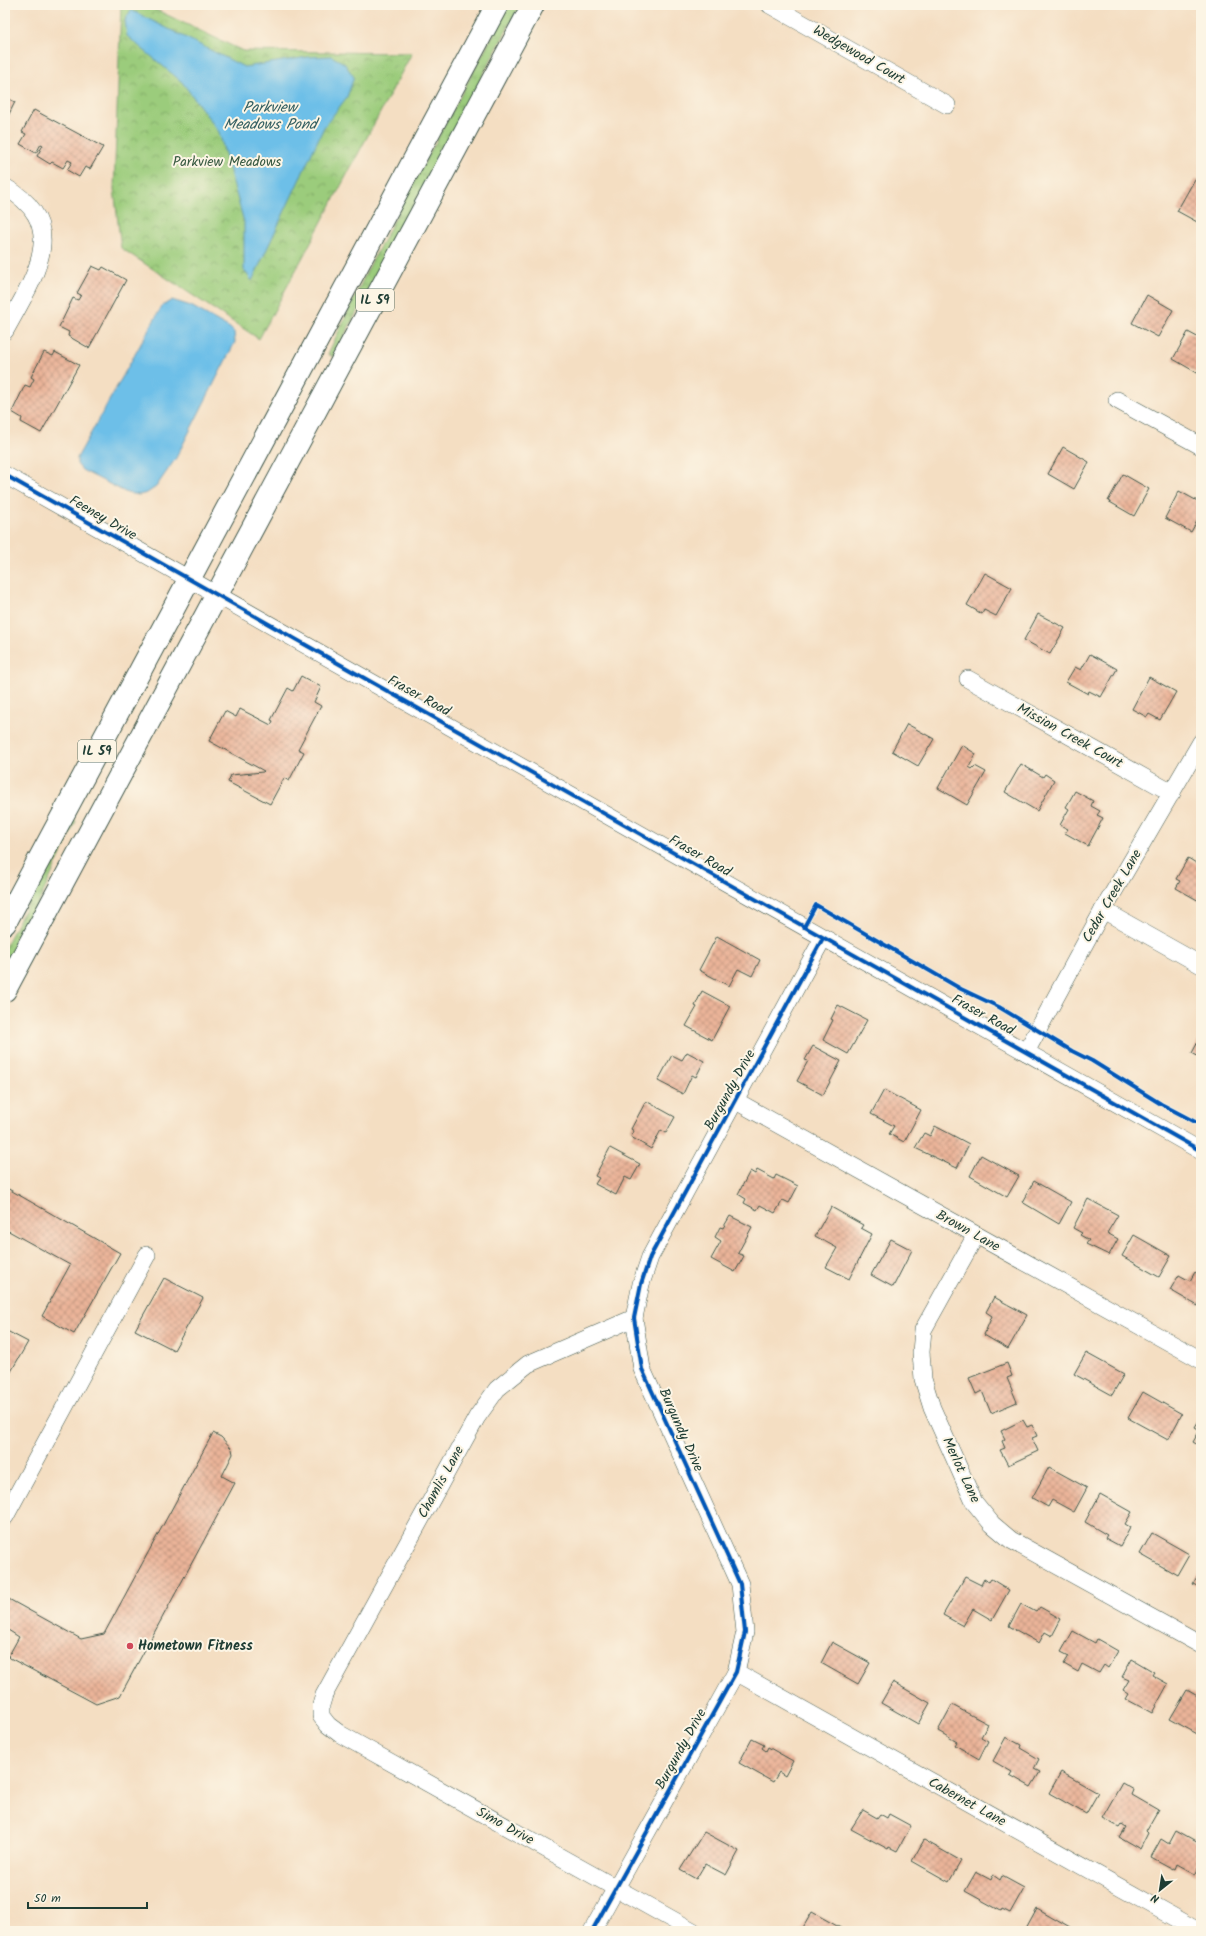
<svg xmlns="http://www.w3.org/2000/svg" width="1206" height="1936" font-family="Kalam,sans-serif">
	<style>
		.grass { fill: url(#grass-tufts); stroke: #5d8458 }
		.park { fill: url(#park-crowns); stroke: #5d8458 }
		.water { fill: #6dbfe8; stroke: #467e8e }
		.building { fill: url(#building-cross-hatch) }
		.lines { fill: none; stroke-linecap: round; stroke-linejoin: round }
		.minor-casing { stroke: #3f5549; stroke-width: 18 }
		.major-casing { stroke: #3f5549; stroke-width: 24 }
		.minor { stroke: #fff; stroke-width: 17 }
		.major { stroke: #fff; stroke-width: 22 }
		.cycleway-casing { stroke: #fcf5e5; stroke-width: 6 }
		.cycleway { stroke: #0057b8; stroke-width: 4 }
		.poi-dot { fill: #d1495b; stroke: #fcf5e5; stroke-width: 1.5 }
		.labels { text-anchor: middle; dominant-baseline: central; stroke-width: 4; stroke-linejoin: round; paint-order: stroke }
		.shield { fill: #fcf5e5; stroke: #617469; stroke-width: 1 }
		.shield-label { font-size: 13px; font-weight: bold; fill: #1f3d34 }
		.street-label { font-size: 14px; fill: #1f3d34; stroke: #fcf5e5 }
		.park-label { font-size: 14px; fill: #385a42; stroke: #fcf5e5 }
		.poi-label { font-size: 14px; font-weight: bold; fill: #1f3d34; stroke: #fcf5e5; text-anchor: start }
		.water-label { font-size: 15px; font-style: italic; fill: #325e61; stroke: #fcf5e5 }
	</style>
	<defs>
		<pattern id="grass-tufts" width="24" height="20" patternUnits="userSpaceOnUse"><rect width="24" height="20" fill="#9bcc7c"/><path d="M3 7l-1-3M5 7V3M7 7l1-3M15 17l-1-3M17 17v-4M19 17l1-3" fill="none" stroke="#7ea766"/></pattern>
		<pattern id="park-crowns" width="20" height="18" patternUnits="userSpaceOnUse"><rect width="20" height="18" fill="#9bcc7c"/><path d="M2 6a3 3 0 1 1 6 0M12 15a3 3 0 1 1 6 0" fill="none" stroke="#7ea766"/></pattern>
		<pattern id="building-cross-hatch" width="8" height="8" patternUnits="userSpaceOnUse"><rect width="8" height="8" fill="#ebb499"/><path d="M0 0l8 8M0 8l8-8" fill="none" stroke="#be947e"/></pattern>
	</defs>
	<rect width="100%" height="100%" fill="#fcf5e5"/>
	<filter id="ink" filterUnits="userSpaceOnUse"><feTurbulence type="fractalNoise" baseFrequency=".025" numOctaves="2"/><feDisplacementMap in="SourceGraphic" scale="8" xChannelSelector="R" yChannelSelector="G"/><feConvolveMatrix kernelMatrix="1 2 1 2 8 2 1 2 1" color-interpolation-filters="sRGB"/></filter>
	<filter id="wash" filterUnits="userSpaceOnUse"><feTurbulence type="fractalNoise" baseFrequency=".012" numOctaves="4" result="noise"/><feDisplacementMap in="SourceGraphic" scale="16" xChannelSelector="R" yChannelSelector="G"/><feGaussianBlur stdDeviation="0.9" result="paint"/><feColorMatrix in="noise" values="0 0 0 0 0 0 0 0 0 0 0 0 0 0 0 0 0 1.4 0 .05"/><feComposite in="paint" operator="in"/></filter>
	<g filter="url(#wash)">
		<rect width="100%" height="100%" fill="#f4dec2"/>
		<g class="grass">
			<path d="M509 5H520L333 357 328 354 368 269Z"/>
			<path d="M72 820 76 821 38 904 5 966V947Z"/>
		</g>
		<path class="park" d="M121 5H146L243 51 412 53 259 339 121 248 114 189Z"/>
		<g class="water">
			<path d="M131 10 244 67 308 57 331 56 344 63 354 77 347 97 324 127 252 281 244 270V222L219 132 182 82 127 36 125 20Z"/>
			<path d="M172 300 191 306 230 328 234 332 235 342 176 458 156 487 147 493 139 495 127 493 82 470 77 464V458L162 306Z"/>
		</g>
		<g id="blocks">
			<g class="building">
				<path d="M5 97 15 102 5 122Z"/>
				<path d="M34 110 103 147 90 169 85 167 79 177 67 170 72 162 68 160 63 168 52 162 50 164 37 156 43 145 41 144 36 153 20 144 26 134 22 132Z"/>
				<path d="M1195 179 1201 183V220L1199 223 1177 211Z"/>
				<path d="M92 266 101 270 103 267 126 280 89 348 68 336 69 332 59 327 73 298 78 300 81 295 77 293Z"/>
				<path d="M1147 295 1173 310 1158 337 1132 323Z"/>
				<path d="M1188 332 1201 339V370L1199 374 1173 359Z"/>
				<path d="M44 352 53 356 55 352 79 365 41 433 21 422 22 418 12 412 25 385 30 387 34 379 31 377Z"/>
				<path d="M1063 447 1089 462 1074 489 1048 474Z"/>
				<path d="M1123 474 1149 489 1134 516 1108 501Z"/>
				<path d="M1179 491 1201 503V514L1191 532 1165 518Z"/>
				<path d="M985 573 1012 588 996 616 984 610 982 614 967 605Z"/>
				<path d="M1038 614 1065 628 1050 654 1024 640Z"/>
				<path d="M1090 654 1117 669 1101 697 1089 691 1088 694 1066 682 1075 667 1081 670Z"/>
				<path d="M301 676 321 687 314 702 321 706 298 749 304 752 289 781 284 778 270 804 228 782 231 775 263 772 264 771 209 741 225 711 236 717 240 709 271 725 273 721 271 720 288 688 293 691Z"/>
				<path d="M1149 677 1176 692 1160 720 1149 714 1147 717 1132 709Z"/>
				<path d="M907 724 934 739 918 766 892 751Z"/>
				<path d="M962 745 976 754 969 767 972 769 975 766 986 772 967 805 938 788Z"/>
				<path d="M1021 764 1043 777 1045 774 1054 780 1037 811 1005 792Z"/>
				<path d="M1075 791 1093 801 1091 806 1100 811 1097 815 1103 818 1088 846 1065 833 1068 829 1060 825 1069 809 1066 807Z"/>
				<path d="M1188 858 1201 866V902L1176 888 1180 881 1176 879Z"/>
				<path d="M717 936 760 960 752 976 738 969 729 986 699 970Z"/>
				<path d="M702 991 730 1006 712 1040 686 1026 697 1007 695 1006Z"/>
				<path d="M838 1005 867 1020 848 1054 823 1040 833 1020 831 1019Z"/>
				<path d="M1201 1036V1058L1192 1053Z"/>
				<path d="M813 1046 841 1061 823 1095 797 1081 808 1061 805 1060Z"/>
				<path d="M687 1052 704 1061 696 1077 692 1075 683 1094 658 1081 672 1055 682 1060Z"/>
				<path d="M884 1090 921 1110 904 1142 889 1134 894 1126 871 1114Z"/>
				<path d="M646 1101 675 1117 666 1133 661 1130 651 1149 631 1137 634 1131 631 1129Z"/>
				<path d="M935 1126 969 1144 957 1168 915 1148 924 1133 930 1136Z"/>
				<path d="M610 1148 640 1164 631 1180 625 1177 616 1195 595 1184 599 1178 595 1176Z"/>
				<path d="M981 1155 1019 1176 1007 1197 970 1176Z"/>
				<path d="M757 1170 774 1179 776 1175 798 1186 789 1203 783 1200 775 1213 760 1205 757 1210 744 1203 746 1199 738 1194 750 1171 755 1174Z"/>
				<path d="M1034 1181 1071 1202 1059 1224 1022 1202Z"/>
				<path d="M5 1187 120 1253 74 1334 42 1316 70 1265 5 1229Z"/>
				<path d="M1088 1199 1118 1215 1107 1233 1118 1239 1109 1255 1086 1244 1089 1240 1080 1235 1082 1233 1073 1228Z"/>
				<path d="M831 1207 863 1225 861 1228 872 1234 849 1279 826 1267 837 1248 815 1236Z"/>
				<path d="M730 1216 752 1227 738 1253 744 1256 735 1272 711 1259 721 1241 715 1237 720 1227 723 1228Z"/>
				<path d="M1134 1235 1171 1256 1159 1277 1122 1256Z"/>
				<path d="M891 1239 912 1250 893 1287 871 1275Z"/>
				<path d="M1201 1269V1305L1199 1304 1198 1306 1170 1290 1179 1275 1190 1281 1195 1272 1198 1274Z"/>
				<path d="M164 1278 203 1298 174 1350 135 1330Z"/>
				<path d="M994 1297 1027 1315 1008 1349 984 1335 992 1316 986 1312Z"/>
				<path d="M5 1330 28 1342 5 1382Z"/>
				<path d="M1086 1353 1124 1374 1112 1395 1074 1374Z"/>
				<path d="M1007 1363 1012 1376 1007 1378 1017 1402 991 1413 982 1391 976 1394 969 1378Z"/>
				<path d="M1143 1392 1182 1414 1168 1440 1128 1418Z"/>
				<path d="M1201 1417V1447L1193 1442 1200 1430 1195 1427Z"/>
				<path d="M1023 1420 1027 1427 1032 1425 1037 1436 1032 1438 1038 1451 1008 1465 1000 1450 1005 1448 1002 1441 1005 1439 1001 1431Z"/>
				<path d="M213 1433 221 1437 232 1449 233 1454 222 1476 235 1483 120 1696 96 1704 8 1657 19 1637 5 1628V1597L81 1639 104 1634Z"/>
				<path d="M1049 1467 1087 1488 1074 1512 1052 1500 1048 1507 1032 1498Z"/>
				<path d="M1100 1494 1132 1512 1125 1524 1130 1527 1120 1546 1105 1538 1107 1535 1085 1522Z"/>
				<path d="M1152 1533 1189 1554 1177 1575 1140 1554Z"/>
				<path d="M1201 1569V1588L1193 1584Z"/>
				<path d="M965 1577 981 1585 984 1579 989 1582 991 1579 1009 1590 992 1620 973 1609 963 1626 943 1615Z"/>
				<path d="M1021 1604 1036 1612 1040 1607 1061 1619 1052 1636 1045 1632 1039 1643 1009 1626Z"/>
				<path d="M1073 1631 1095 1643 1097 1639 1118 1651 1108 1668 1104 1665 1099 1673 1082 1664 1078 1672 1064 1664 1069 1656 1061 1652Z"/>
				<path d="M832 1642 870 1663 858 1684 821 1663Z"/>
				<path d="M1132 1659 1154 1672 1152 1675 1168 1684 1152 1713 1126 1699 1129 1694 1123 1690 1129 1680 1122 1677Z"/>
				<path d="M893 1682 930 1703 918 1724 881 1703Z"/>
				<path d="M1187 1690 1201 1698V1736L1170 1719Z"/>
				<path d="M952 1705 988 1724 981 1737 988 1741 979 1759 955 1745 957 1742 938 1731Z"/>
				<path d="M1006 1737 1021 1745 1020 1748 1039 1759 1034 1769 1040 1772 1031 1787 1010 1775 1012 1772 993 1761Z"/>
				<path d="M752 1739 764 1745 762 1748 766 1751 768 1747 793 1761 785 1776 779 1772 773 1782 739 1763Z"/>
				<path d="M1061 1772 1098 1793 1086 1814 1049 1793Z"/>
				<path d="M1122 1783 1134 1790 1132 1795 1158 1810 1146 1831 1148 1833 1140 1849 1119 1837 1125 1827 1121 1824 1119 1827 1102 1818Z"/>
				<path d="M863 1810 877 1818 880 1814 887 1818 889 1814 911 1826 897 1851 889 1847 888 1849 851 1829Z"/>
				<path d="M1176 1831 1201 1845V1864L1195 1875 1177 1865 1175 1870 1151 1857 1161 1839 1169 1844Z"/>
				<path d="M704 1832 739 1851 726 1875 705 1864 696 1879 680 1870Z"/>
				<path d="M924 1840 961 1861 949 1882 912 1861Z"/>
				<path d="M976 1872 991 1880 993 1875 1000 1880 1002 1876 1024 1888 1010 1913 1002 1909 1001 1911 965 1891Z"/>
				<path d="M1037 1909 1075 1931H1025Z"/>
				<path d="M812 1912 846 1931H801Z"/>
			</g>
		</g>
	</g>
	<g filter="url(#ink)">
		<use href="#blocks" fill-opacity="0" stroke="#3f5549" stroke-width="1"/>
		<g class="lines">
			<g class="minor-casing">
				<g id="minor">
					<path d="M770 5 947 105"/>
					<path d="M5 187C73 225 32 281 5 331"/>
					<path d="M1117 400 1201 446"/>
					<path d="M5 475 1201 1151"/>
					<path d="M968 679 1172 793"/>
					<path d="M1103 910 1201 965"/>
					<path d="M1026 1052 1103 910 1201 742"/>
					<path d="M736 1101 1201 1360"/>
					<path d="M976 1235 923 1330 921 1352 923 1379 932 1408 974 1502 992 1524 1011 1540 1201 1645"/>
					<path d="M634 1318 528 1364 497 1389 477 1417 324 1695 321 1705V1716L328 1725 340 1734 693 1931"/>
					<path d="M5 1517 147 1255"/>
					<path d="M736 1672 1198 1931"/>
					<path d="M592 1931 736 1672 745 1632 740 1584 642 1369 634 1318 641 1284 650 1257 823 938"/>
				</g>
			</g>
			<g class="major-casing">
				<g id="major">
					<path d="M5 923 497 5"/>
					<path d="M5 990 533 5"/>
				</g>
			</g>
			<use href="#minor" class="minor"/>
			<use href="#major" class="major"/>
			<g class="cycleway-casing">
				<g id="cycleway">
					<path d="M5 475 1201 1151"/>
					<path d="M804 927 816 905 961 989 999 1007 1072 1051 1092 1061 1161 1104 1201 1125"/>
					<path d="M592 1931 736 1672 745 1632 740 1584 642 1369 634 1318 641 1284 650 1257 823 938"/>
				</g>
			</g>
			<use href="#cycleway" class="cycleway"/>
		</g>
	</g>
	<circle class="poi-dot" cx="130" cy="1646" r="4"/>
	<g class="labels">
		<g class="shield">
			<rect x="356" y="289" width="38" height="22" rx="3"/>
			<rect x="78" y="740" width="38" height="22" rx="3"/>
		</g>
		<g class="shield-label">
			<text x="375" y="300">IL 59</text>
			<text x="97" y="751">IL 59</text>
		</g>
		<g class="street-label">
			<text transform="translate(859 55) rotate(30)">Wedgewood Court</text>
			<text transform="translate(103 518) rotate(30)">Feeney Drive</text>
			<text transform="translate(419 696) rotate(29)">Fraser Road</text>
			<text transform="translate(1070 736) rotate(29)">Mission Creek Court</text>
			<text transform="translate(700 856) rotate(30)">Fraser Road</text>
			<text transform="translate(1112 896) rotate(-60)">Cedar Creek Lane</text>
			<text transform="translate(983 1015) rotate(29)">Fraser Road</text>
			<text transform="translate(730 1090) rotate(-61)">Burgundy Drive</text>
			<text transform="translate(968 1231) rotate(29)">Brown Lane</text>
			<text transform="translate(681 1430) rotate(66)">Burgundy Drive</text>
			<text transform="translate(961 1470) rotate(65)">Merlot Lane</text>
			<text transform="translate(441 1482) rotate(-61)">Chamlis Lane</text>
			<text transform="translate(681 1749) rotate(-61)">Burgundy Drive</text>
			<text transform="translate(967 1802) rotate(29)">Cabernet Lane</text>
			<text transform="translate(505 1826) rotate(29)">Simo Drive</text>
		</g>
		<g class="park-label">
			<text x="227" y="162">Parkview Meadows</text>
		</g>
		<g class="poi-label">
			<text x="138" y="1646">Hometown Fitness</text>
		</g>
		<g class="water-label">
			<text x="270" y="108">Parkview<tspan x="270" dy="17">Meadows Pond</tspan></text>
		</g>
	</g>
	<rect width="1206" height="1936" fill="none" stroke="#fcf5e5" stroke-width="20"/>
	<g transform="translate(1160 1890) rotate(210)" stroke="#fcf5e5" stroke-width="3" paint-order="stroke">
	<path d="M0-3L7 15L0 10L-7 15Z" fill="#1f3d34"/>
	<text y="-6" font-size="11" font-weight="bold" text-anchor="middle" fill="#1f3d34">N</text>
	</g>
	<path d="M28 1902v6h119v-6" fill="none" stroke="#1f3d34" stroke-width="2"/>
	<text x="34" y="1902" font-size="12" fill="#1f3d34" stroke="#fcf5e5" stroke-width="3" paint-order="stroke">50 m</text>
</svg>
